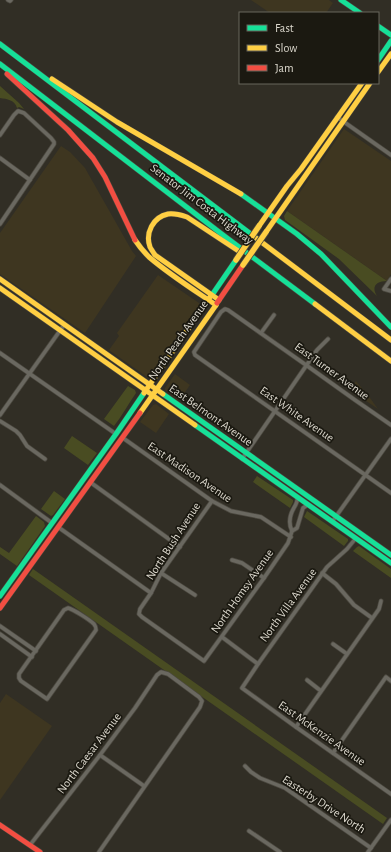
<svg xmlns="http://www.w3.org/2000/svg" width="391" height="852" font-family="'Alegreya Sans',sans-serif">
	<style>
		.built { fill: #3e3620 }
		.green { fill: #494c22 }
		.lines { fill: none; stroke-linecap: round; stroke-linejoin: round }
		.street-casing { stroke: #4c4940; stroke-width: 5 }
		.fast-casing { stroke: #4c4940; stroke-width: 6 }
		.slow-casing { stroke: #4c4940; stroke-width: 6 }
		.jam-casing { stroke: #4c4940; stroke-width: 6 }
		.street { stroke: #6a6860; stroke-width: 3.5 }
		.fast { stroke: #16e098; stroke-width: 5 }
		.slow { stroke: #ffcf43; stroke-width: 5 }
		.jam { stroke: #f24e42; stroke-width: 5 }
		.slow-bridge-casing { stroke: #4c4940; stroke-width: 7; stroke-linecap: butt }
		.slow-bridge { stroke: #ffcf43; stroke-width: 5.5 }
		.labels { text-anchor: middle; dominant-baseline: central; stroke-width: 3.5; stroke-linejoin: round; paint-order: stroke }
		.street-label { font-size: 12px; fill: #ddd9ce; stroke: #1b1911 }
	</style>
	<rect width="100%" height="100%" fill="#312e25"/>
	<g class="built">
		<path d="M251 0H329L333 3 326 13H270Z"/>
		<path d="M344 129 391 161V274L387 281 287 211Z"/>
		<path d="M61 146 70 152 85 168 132 251 136 256 85 333 0 274V233Z"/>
		<path d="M158 275 199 303V305L150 376 147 377 109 350 119 336 117 333Z"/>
		<path d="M175 374 190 385 179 401 165 390V388Z"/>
		<path d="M356 381 370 398 378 409 350 390Z"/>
		<path d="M156 404 169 414 156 433 140 422 153 405Z"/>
		<path d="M6 694 52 726 0 800V703Z"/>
	</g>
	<g class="green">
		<path d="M0 86 19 103 24 109 19 107 17 108C15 100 7 99 0 98Z"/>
		<path d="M287 211 387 281C376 281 371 287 377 296L339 259 285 220 284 216Z"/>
		<path d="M128 386 135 390 136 393C128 404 122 416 114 426L104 419Z"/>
		<path d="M72 436 97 453 88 465 64 448Z"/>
		<path d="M257 476 293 500V502L290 508 253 482Z"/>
		<path d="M54 491 65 499 53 515 51 516 41 509Z"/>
		<path d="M307 511 348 539V541L344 546 304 517Z"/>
		<path d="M36 516 44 522 45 526 17 566 0 554V547L9 553Z"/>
		<path d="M359 546 391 569V578L353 551 357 547Z"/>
		<path d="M33 569 387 818 383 824 29 575Z"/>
	</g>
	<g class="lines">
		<g class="street-casing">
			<g id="street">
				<path d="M8 0 10 1 11 0"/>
				<path d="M337 117 391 155"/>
				<path d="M0 135 14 115 18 111 24 113 51 138 54 142V144L0 224"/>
				<path d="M0 158 30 180"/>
				<path d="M391 279 384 289 391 291"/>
				<path d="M261 333 274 315"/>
				<path d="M0 353 116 434"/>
				<path d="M0 415 64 325"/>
				<path d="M0 421 16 431 20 435 27 446 45 459"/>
				<path d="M391 425 355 400 306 365 228 310 225 309 221 312 194 352 195 355 391 493"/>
				<path d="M123 438 212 501 231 511 261 517 291 537"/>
				<path d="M242 459 317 350 328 339"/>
				<path d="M90 482 180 547"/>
				<path d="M0 485 52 523"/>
				<path d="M212 501 161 573 151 593 140 609 139 614 142 617 204 661 264 578 288 543 292 531 297 528 303 508 306 506 308 505"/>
				<path d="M332 522 391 439"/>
				<path d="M58 527 151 593"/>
				<path d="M292 531C288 523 290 514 295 506 297 502 298 501 297 497"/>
				<path d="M356 538 347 549 327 567 258 664 242 688 296 727 391 794"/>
				<path d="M232 560 242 563 264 578"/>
				<path d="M161 573 195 595"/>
				<path d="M322 573 336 584 354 605 372 618"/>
				<path d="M68 608C73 609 90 620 94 624 96 627 96 627 96 630L47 699 21 681 19 678V674L64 610Z"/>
				<path d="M0 626 36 651"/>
				<path d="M0 634 32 657"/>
				<path d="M222 637 258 664"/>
				<path d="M333 644 347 654"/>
				<path d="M307 680 321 691"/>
				<path d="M296 727 379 609 381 601"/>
				<path d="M333 753 386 677 391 681"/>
				<path d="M100 755 144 786"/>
				<path d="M245 766 251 772 260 778 285 788 371 848"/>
				<path d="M249 831 280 852"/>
				<path d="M30 845 100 755 135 708 157 675 161 672 168 674 199 697 202 701 200 707 99 852"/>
				<path d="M368 852 391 820"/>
			</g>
		</g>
		<g class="fast-casing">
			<g id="fast">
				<path d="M341 0 360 13"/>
				<path d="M378 26 391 35"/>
				<path d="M0 44 256 238"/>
				<path d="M378 60 391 41"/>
				<path d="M0 64 223 235 315 304"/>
				<path d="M241 194 297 234 321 254 391 327"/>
				<path d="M212 295 236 260"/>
				<path d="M163 394 391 555"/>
				<path d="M195 425 391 563"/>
				<path d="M0 596 116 434 144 393"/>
			</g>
		</g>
		<g class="slow-casing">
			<g id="slow">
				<path d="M378 72 391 54"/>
				<path d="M52 79 117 122 241 194"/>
				<path d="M259 226 287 186 301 169 362 83"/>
				<path d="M266 232 370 83"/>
				<path d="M256 238 391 340"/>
				<path d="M135 240C139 246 144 252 149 257 170 275 194 290 216 305"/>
				<path d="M0 279 163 394"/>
				<path d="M0 288 195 425"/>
				<path d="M219 300 155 255C153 252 151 249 150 247 145 233 153 217 168 214 175 213 181 215 187 217L240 252"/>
				<path d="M315 304 391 361"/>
				<path d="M144 393 210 297"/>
				<path d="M140 413 216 305"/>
			</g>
		</g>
		<g class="jam-casing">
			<g id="jam">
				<path d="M7 74 68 130 93 158 105 177 135 240"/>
				<path d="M217 303 243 265"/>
				<path d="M0 608 140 413"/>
				<path d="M0 825 40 852"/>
			</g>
		</g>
		<use href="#street" class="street"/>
		<use href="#fast" class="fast"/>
		<use href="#slow" class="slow"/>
		<use href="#jam" class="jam"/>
		<g class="slow-bridge-casing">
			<g id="slow-bridge">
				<path d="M236 260 259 226"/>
				<path d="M243 265 266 232"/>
			</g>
		</g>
		<use href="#slow-bridge" class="slow-bridge"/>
	</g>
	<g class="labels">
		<g class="street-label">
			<text transform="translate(202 204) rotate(37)">Senator Jim Costa Highway</text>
			<text transform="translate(178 340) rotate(-55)">North Peach Avenue</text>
			<text transform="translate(332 371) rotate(36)">East Turner Avenue</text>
			<text transform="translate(297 414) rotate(35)">East White Avenue</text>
			<text transform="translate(211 415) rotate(35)">East Belmont Avenue</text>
			<text transform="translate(190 472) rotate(34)">East Madison Avenue</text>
			<text transform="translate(173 541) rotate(-57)">North Bush Avenue</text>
			<text transform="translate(242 591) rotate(-55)">North Homsy Avenue</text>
			<text transform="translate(288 605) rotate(-54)">North Villa Avenue</text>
			<text transform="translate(322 733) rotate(35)">East McKenzie Avenue</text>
			<text transform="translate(89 753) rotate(-53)">North Caesar Avenue</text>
			<text transform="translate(324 804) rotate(33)">Easterby Drive North</text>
		</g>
	</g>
	<rect x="239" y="12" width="140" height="72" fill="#1b1911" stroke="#69665d"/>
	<rect x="247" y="25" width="20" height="6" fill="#16e098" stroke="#69665d"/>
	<text x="275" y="32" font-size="12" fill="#ddd9ce">Fast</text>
	<rect x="247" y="45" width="20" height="6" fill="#ffcf43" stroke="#69665d"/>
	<text x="275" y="52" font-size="12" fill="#ddd9ce">Slow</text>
	<rect x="247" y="65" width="20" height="6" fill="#f24e42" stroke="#69665d"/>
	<text x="275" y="72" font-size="12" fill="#ddd9ce">Jam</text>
</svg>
